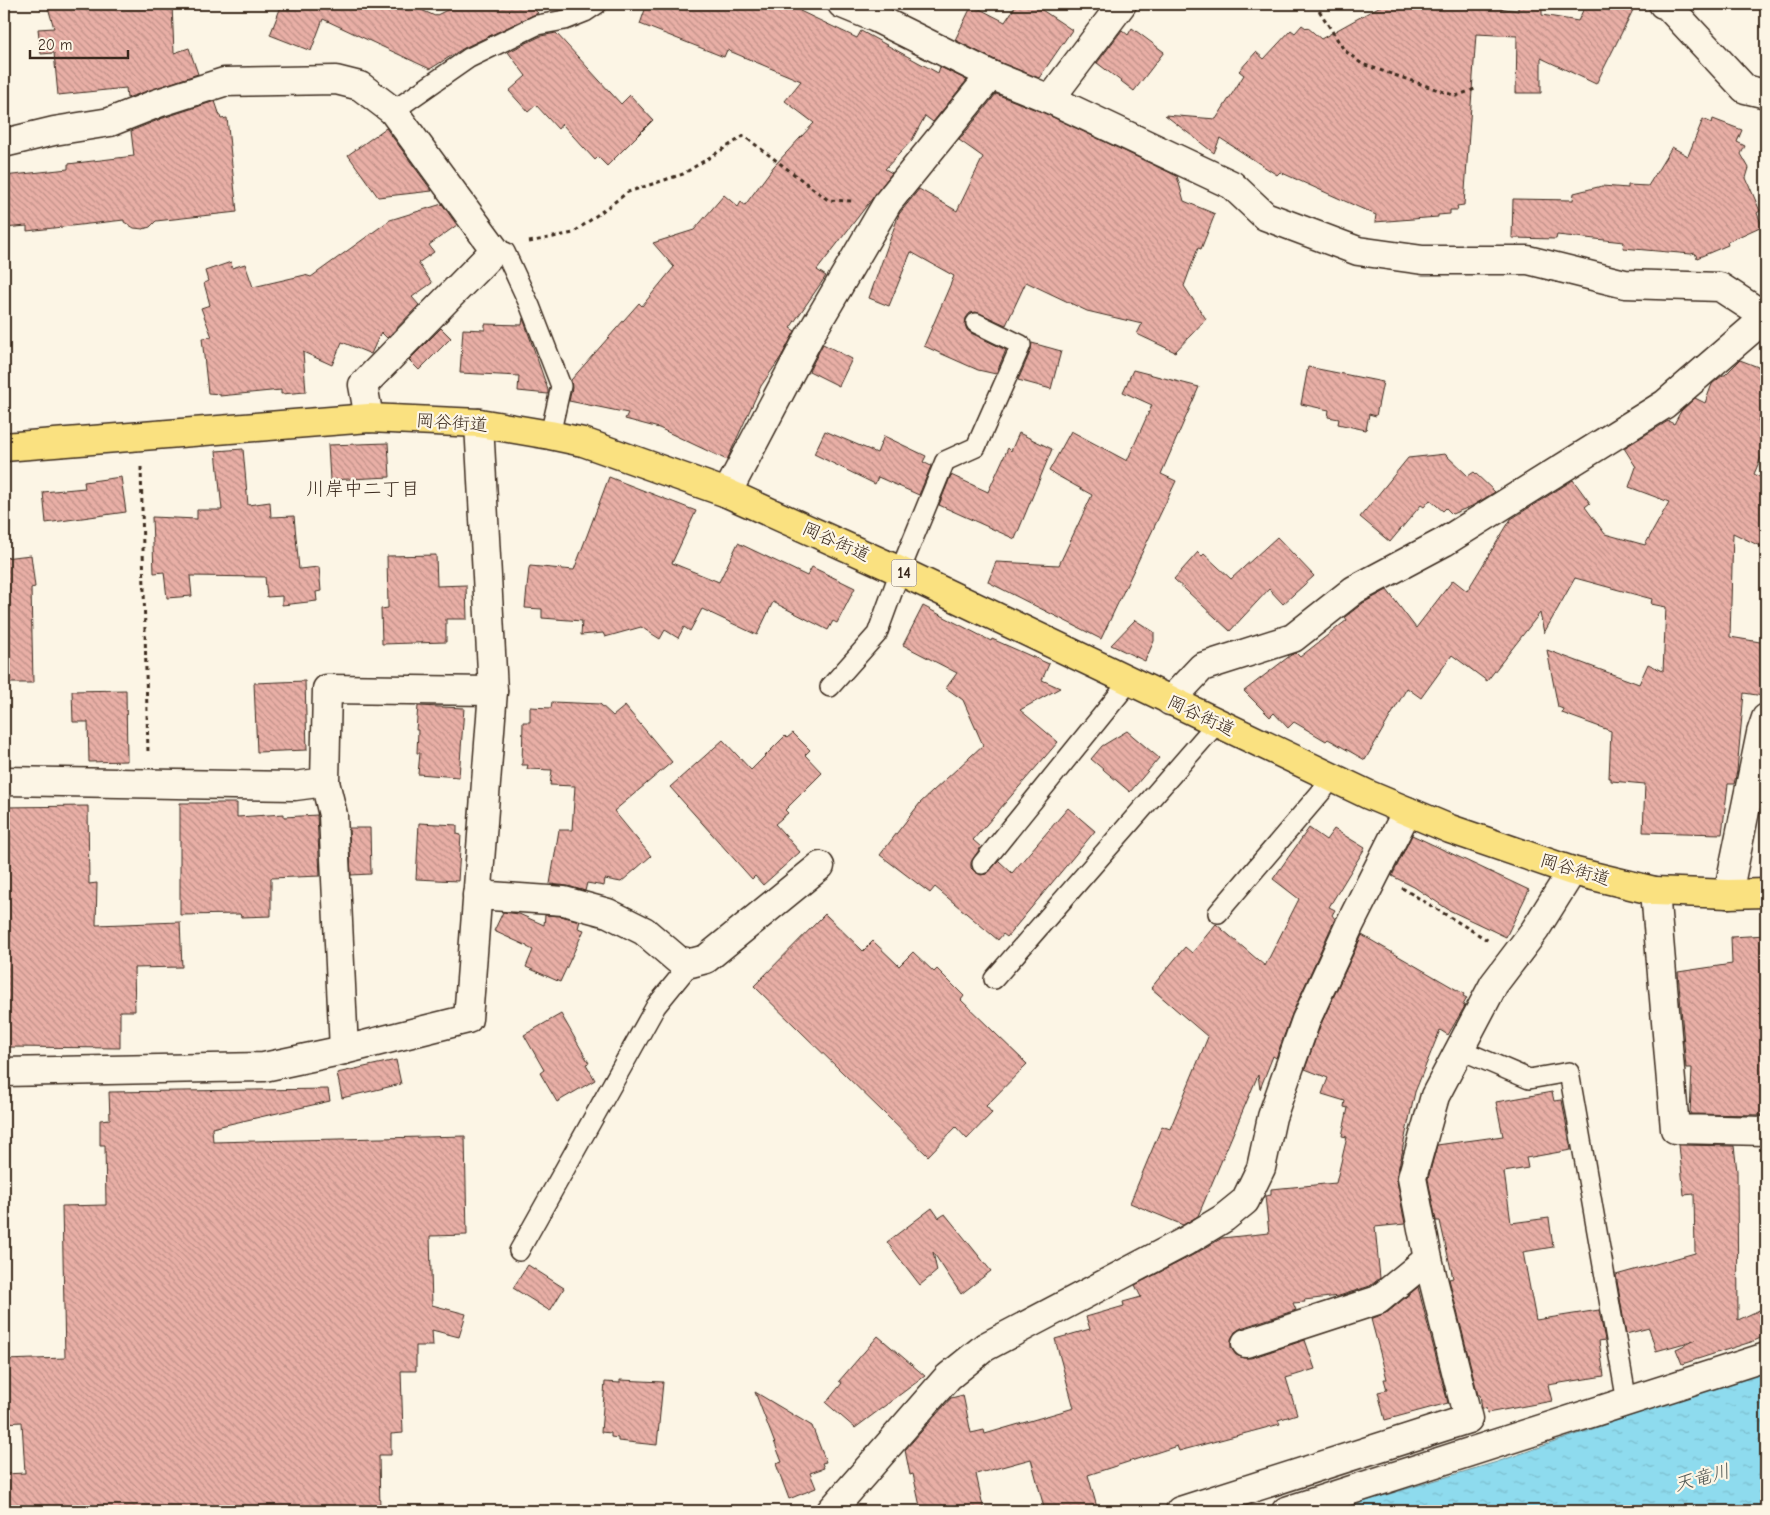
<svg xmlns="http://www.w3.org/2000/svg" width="1770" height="1515" font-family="'Comic Neue','Klee One',sans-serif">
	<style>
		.water { fill: url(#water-ripples); stroke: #6d949b }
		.building { fill: url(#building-back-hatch); stroke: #3b2a1e }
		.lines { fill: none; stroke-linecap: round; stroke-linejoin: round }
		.lane-casing { stroke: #3b2a1e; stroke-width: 22 }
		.street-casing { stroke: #3b2a1e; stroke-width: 31 }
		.primary-casing { stroke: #3b2a1e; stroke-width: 31 }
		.path { stroke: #3b2a1e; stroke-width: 3; stroke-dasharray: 4 4; stroke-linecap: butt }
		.lane { stroke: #fcf5e5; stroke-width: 19 }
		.street { stroke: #fcf5e5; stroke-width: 28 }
		.primary { stroke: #fae180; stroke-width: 28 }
		.labels { text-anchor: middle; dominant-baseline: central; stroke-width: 4.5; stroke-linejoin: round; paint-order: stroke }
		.shield { fill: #fcf5e5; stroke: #75675a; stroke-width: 1 }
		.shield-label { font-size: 16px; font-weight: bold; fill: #3b2a1e }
		.street-label { font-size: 18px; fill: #3b2a1e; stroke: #fcf5e5 }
		.neighbourhood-label { font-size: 19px; fill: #3b2a1e; stroke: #fcf5e5 }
		.water-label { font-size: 19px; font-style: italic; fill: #505652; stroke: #fcf5e5 }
	</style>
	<defs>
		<pattern id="water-ripples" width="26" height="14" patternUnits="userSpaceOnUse" patternTransform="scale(1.25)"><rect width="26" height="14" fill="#8edbee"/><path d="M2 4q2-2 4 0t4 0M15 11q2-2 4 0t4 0" fill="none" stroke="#7bbccc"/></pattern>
		<pattern id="building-back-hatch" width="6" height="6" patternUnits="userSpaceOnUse" patternTransform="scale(1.25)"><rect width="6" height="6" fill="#e9afa6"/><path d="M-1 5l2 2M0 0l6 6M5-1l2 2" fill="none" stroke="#be8f87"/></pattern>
	</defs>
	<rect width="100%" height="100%" fill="#fcf5e5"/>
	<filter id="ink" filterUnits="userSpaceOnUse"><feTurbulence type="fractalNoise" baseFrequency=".02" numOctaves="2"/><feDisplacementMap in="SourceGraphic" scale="10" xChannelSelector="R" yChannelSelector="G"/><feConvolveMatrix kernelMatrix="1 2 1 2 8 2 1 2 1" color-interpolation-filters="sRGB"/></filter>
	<g filter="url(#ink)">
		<path class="water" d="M1766 1369V1511H1332L1497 1462Z"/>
		<g class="building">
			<path d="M47 4H172L174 53 189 48 198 74 127 98 126 88 58 95 54 53 41 54 38 29 54 28Z"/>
			<path d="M282 4H408L435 16 459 4H529L538 13 464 48 430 69 323 19 311 51 270 35Z"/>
			<path d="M647 4H802L800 11 857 38 861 31 938 73 940 67 967 80 933 122 925 116 912 140 885 169 892 173 817 270 826 276 790 328 795 331 781 357 761 386 727 460 659 428 625 419 628 413 569 401 572 388 571 380 639 303 642 306 674 267 653 243 694 230 724 195 738 207 741 202 745 205 774 166 814 123 785 101 801 81 727 50 724 57 640 24Z"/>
			<path d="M1017 4H1033L1072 30 1039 78 997 61 955 40 972 5 1005 22Z"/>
			<path d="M1384 4H1473L1518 11V4H1542V15L1578 21 1586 4H1636L1596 84 1541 58V93H1516L1517 36 1476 34 1464 205 1457 206 1458 210H1450V214L1438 215V217L1375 222 1376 215 1280 172 1277 175 1220 138 1214 153 1165 115 1216 119 1244 75 1239 71 1256 52 1264 59 1291 30 1295 33 1302 25 1306 28 1307 27 1321 39Z"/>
			<path d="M1132 28 1164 52 1134 91 1097 63 1122 30 1128 35Z"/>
			<path d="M556 33 621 104 630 95 653 120 607 166 598 157 595 160 562 124 558 129 536 105 528 112 509 91 526 76 508 52 541 36Z"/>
			<path d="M996 94 1044 113 1177 176 1184 201 1215 214 1201 249 1198 248 1184 286 1206 319 1175 352 1137 334 1142 324 1087 311 1026 282 1006 325 976 312 970 313 966 318 965 324 967 330 971 333 1006 350 996 374 978 370 924 346 954 276 911 252 889 306 869 298 899 214 919 189 957 211 983 157 959 140Z"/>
			<path d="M215 101 221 119 227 118 237 212 156 221 150 227 143 229 134 228 124 222V220L27 231V226L4 228V176L68 169V164L134 156 131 131 163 118Z"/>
			<path d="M1703 119 1712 123 1713 119 1742 130 1737 142 1745 146 1741 154 1749 168 1746 178 1760 211 1757 213 1762 226 1727 242 1728 245 1697 258 1695 253 1691 254 1623 248 1624 242 1557 235 1556 239 1512 238 1513 199 1573 200 1574 193 1602 186 1628 188V185L1648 186 1672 147 1688 156Z"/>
			<path d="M386 128 432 191 378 197 348 155Z"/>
			<path d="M442 204 457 225 429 245 434 252 418 263 432 283 412 297 419 305 387 338 381 332 371 354 342 342 332 365 303 352 306 392 281 394V390L220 396V394L208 393 202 338 212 337 201 308 210 305 204 283 208 281 205 271 231 262 232 268 245 264 253 287 305 275 311 277 390 220Z"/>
			<path d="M523 318 548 390V394L518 391 519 376 460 373 463 329 485 330V324L522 325Z"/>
			<path d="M441 328 451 338 419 370 409 360Z"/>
			<path d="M1032 343 1061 351 1051 389 1018 380 1031 350Z"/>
			<path d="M823 344 852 359 839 386 809 371Z"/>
			<path d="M1740 360 1766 370V400L1758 421 1766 424V446L1754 474 1766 480V549L1733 533 1730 637 1766 643V690L1764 689 1763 696 1744 693 1737 771 1734 784H1728L1722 834 1643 832 1645 784 1611 781V778H1609L1611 731 1562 713 1563 709 1558 707 1547 650 1639 684 1648 664 1663 671 1666 607 1651 604 1652 599 1575 578 1544 633 1540 613 1487 681 1452 655 1421 698 1407 688 1365 760 1328 739 1326 741 1294 722 1288 728 1274 713 1270 717 1244 691 1291 655 1296 653 1300 657 1347 620 1345 617 1363 603 1387 590 1416 628 1453 580 1467 591 1511 519 1573 480 1590 503 1585 507 1605 534 1645 545 1669 502 1629 487 1636 467 1624 448 1668 421 1674 424 1681 411 1695 398 1705 403 1712 384 1723 375H1725Z"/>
			<path d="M1308 367 1383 382 1376 416 1369 414 1366 430 1338 424 1339 419 1328 417 1329 410 1301 404Z"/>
			<path d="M1133 370 1199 387 1161 474 1176 481 1101 639 988 582 996 562 1059 565 1092 495 1049 471 1071 431 1127 461 1152 405 1123 392Z"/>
			<path d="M825 431 877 453 884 436 926 456 923 462 931 466 919 495 878 477 875 484 814 454Z"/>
			<path d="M1019 433 1052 449 1015 539 939 505 951 475 988 492 1008 448 1011 451Z"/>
			<path d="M388 443 390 477 330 480 328 445Z"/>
			<path d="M243 449 248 505 270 502 271 517 294 516 299 569 319 567 321 591 316 592 317 601 282 605V596L267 597 265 577 190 576 192 596 167 598 164 572 154 573 152 517 197 519V510H222L216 451Z"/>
			<path d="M1445 454 1468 476 1474 472 1495 492 1472 506 1452 514 1446 508 1443 511 1430 500 1424 507 1421 505 1390 542 1360 517 1408 458Z"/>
			<path d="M121 477 126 512 46 523 43 492 85 488 84 482Z"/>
			<path d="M609 477 696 511 672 563 719 582 738 543 807 576 812 567 855 588 837 623 833 621 828 630 773 602 757 635 702 609 690 631 684 627 678 638 665 630 660 639 641 627 605 637 603 633 581 635 582 621 542 618V609L525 608 529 568 530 566 574 570Z"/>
			<path d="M1277 537 1314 576 1283 604 1269 589 1230 631 1174 579 1198 552 1202 556 1204 554 1231 579Z"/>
			<path d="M31 555 35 587 31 588 33 683H4V558Z"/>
			<path d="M436 555 437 586 466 585 467 619H446V642L382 644 381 609 388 608 387 556Z"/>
			<path d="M923 606 991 641 992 639 1049 664 1042 680 1060 688 1020 710 1058 742 973 840 981 847 971 862V868L975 872 981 875 986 874 999 861 1012 873 1068 808 1095 831 1007 937 1003 934 998 940 935 887 930 893 880 855 920 803 983 745 963 700 946 688 957 673 903 645Z"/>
			<path d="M1135 620 1154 632V641L1145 661 1111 645Z"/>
			<path d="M305 681 307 750 257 752 254 683Z"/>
			<path d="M126 690 127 761 89 762 88 722H73L72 691Z"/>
			<path d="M552 702 600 704 613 716 625 706 672 762 614 811 651 856 621 882 605 879 604 886 587 883 585 891 568 886 550 884 559 830H572L575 786 550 785 552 770 527 769 528 765H522L523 722H530V707L551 708Z"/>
			<path d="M418 706 464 708 459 777 418 774 420 753H417L418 730H416Z"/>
			<path d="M1127 731 1159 758 1130 792 1091 759 1102 746Z"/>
			<path d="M793 733 810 750 805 755 822 773 785 810 788 813 775 824 800 852 763 885 755 876 752 879 670 787 723 740 751 770 785 736 787 738Z"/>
			<path d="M180 803H237V817L284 814V817L317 815 320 876 271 878V916L241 917 240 914 180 915Z"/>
			<path d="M88 806 89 884 97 883 96 925 180 922 182 967 134 968 135 1011H120V1048L4 1047V807Z"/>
			<path d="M419 823 457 825V834L461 835 458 881 416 879Z"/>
			<path d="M349 828H370L371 874 351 875Z"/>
			<path d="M1309 828 1326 840 1334 829 1365 848 1329 907 1335 910 1332 915 1335 919 1292 1014 1276 1058 1273 1056 1260 1089 1258 1075 1198 1216 1183 1225 1130 1203 1162 1126 1170 1129 1208 1037 1151 988 1185 947 1192 953 1216 924 1265 966 1299 899 1273 879Z"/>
			<path d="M1412 835 1529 890 1506 937 1449 910 1414 887 1392 876Z"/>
			<path d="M503 912 519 914 544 925 545 915 561 916 580 921 578 928 584 930 560 982 526 967 533 950 527 947V946L494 931Z"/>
			<path d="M825 914 863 951 873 941 899 966 913 952 934 972 937 969 964 996 961 1000 1027 1064 986 1106 992 1113 967 1139 956 1127 928 1156 754 986Z"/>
			<path d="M1362 935 1464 994 1463 996 1467 998 1463 1005 1465 1006 1448 1035 1440 1030 1415 1092 1402 1151 1403 1150 1397 1174V1181L1405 1224 1375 1227 1380 1278 1370 1286 1339 1296 1304 1300 1305 1302 1293 1303 1296 1310 1241 1328 1235 1332 1231 1339V1348L1236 1355 1243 1358H1251L1305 1340 1315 1369 1286 1378 1297 1414 1278 1420 1280 1424 1179 1451 1177 1446 1088 1475 1098 1511H1045L1031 1459 976 1474 984 1511H921L913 1474 910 1475 905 1450 951 1398 963 1395 971 1433 984 1430 985 1434 1074 1408 1055 1339 1090 1329 1086 1317 1124 1306 1123 1302 1141 1297 1135 1285 1193 1255 1222 1238 1269 1233 1265 1196 1271 1195V1189L1336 1183 1347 1137 1342 1136 1348 1108 1344 1107 1345 1101 1322 1094 1328 1078 1305 1069 1320 1026Z"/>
			<path d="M1766 935V1115L1690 1114 1692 1068H1686L1678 972 1732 964 1731 937Z"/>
			<path d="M561 1014 589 1063 586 1064 595 1080 557 1102 540 1073 544 1070 524 1035Z"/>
			<path d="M396 1060 401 1084 342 1098 337 1073Z"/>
			<path d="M328 1089 330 1101 212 1128 213 1142 465 1136 467 1235 430 1236 432 1305 466 1314 459 1337 432 1330 433 1346H416V1371H401L403 1433 391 1434V1455H379L380 1511H4V1474L25 1473 22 1422 4 1423V1360L65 1358 62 1206 106 1205 105 1145H100V1120L110 1119 109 1092Z"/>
			<path d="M1552 1092 1554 1101 1562 1100 1571 1150 1526 1158 1528 1168 1504 1172 1511 1223 1549 1218 1553 1247 1523 1252 1536 1320 1599 1310 1605 1340 1599 1341 1604 1376 1548 1385 1552 1401 1487 1413 1486 1408 1482 1409 1480 1395H1478L1449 1279 1453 1278 1440 1221H1436L1428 1179 1437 1145 1503 1136 1496 1102Z"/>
			<path d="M1679 1145 1734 1146 1737 1171 1738 1320 1766 1307V1336L1751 1342 1682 1364 1676 1349 1696 1340 1656 1351 1649 1328 1626 1334 1616 1275 1695 1253 1694 1194 1684 1195Z"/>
			<path d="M932 1208 939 1218 945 1214 991 1271 961 1294 933 1252 937 1271 920 1285 887 1242Z"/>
			<path d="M528 1265 564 1288 550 1311 513 1288Z"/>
			<path d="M1418 1287 1448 1403 1385 1420 1378 1392 1387 1390 1384 1379H1387L1371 1319 1388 1312Z"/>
			<path d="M878 1336 925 1376 855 1428 826 1403 842 1383 839 1381Z"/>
			<path d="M620 1380 663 1382 657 1445 618 1441V1438L611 1437V1433L601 1432 605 1382 620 1383Z"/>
			<path d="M755 1392 812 1426 826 1462 822 1463 824 1468 810 1473 816 1488 789 1499 776 1464 782 1462Z"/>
		</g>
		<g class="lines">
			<g class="lane-casing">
				<g id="lane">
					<path d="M393 111 469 58 537 25 565 20 585 12 597 4"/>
					<path d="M495 250 505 252 530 306 561 386 550 435"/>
					<path d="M830 687 877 634 900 571 945 461 976 447 1021 345 976 323"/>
					<path d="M982 864 1129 682"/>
					<path d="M1218 913 1333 778"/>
					<path d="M994 979 1217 723"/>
					<path d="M1459 1049 1529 1079 1569 1072 1627 1402"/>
					<path d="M519 1251 656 1006 691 963"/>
				</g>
			</g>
			<g class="street-casing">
				<g id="street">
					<path d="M842 4 876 18 991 75 1050 99 1232 185 1265 216 1358 251 1423 260H1528L1625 284 1720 287 1766 317"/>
					<path d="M1663 4 1667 5 1745 89 1766 94"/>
					<path d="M1050 99 1122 4"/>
					<path d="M4 143 54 131 110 122 158 103 224 82 336 80 360 86 393 111 495 250 363 385 369 418"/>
					<path d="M727 493 809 337 888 202 991 75"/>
					<path d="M1170 701 1202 667 1293 638 1354 590 1444 542 1665 404 1766 317"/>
					<path d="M4 781 295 786 325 782 327 689 493 691"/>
					<path d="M325 782 333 815 344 1050"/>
					<path d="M1655 891 1675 1129 1766 1131"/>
					<path d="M1728 894 1761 733 1766 718"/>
					<path d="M477 895 564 901 608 913 644 931 678 960 691 963 706 959 820 866"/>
					<path d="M4 1072 264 1067 344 1050 468 1019 493 691 479 423"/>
					<path d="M1246 1343 1378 1300 1428 1259"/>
					<path d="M831 1511 948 1377 985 1347 1186 1241 1224 1218 1245 1201 1261 1168 1272 1117 1306 1020 1350 924 1407 811"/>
					<path d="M1180 1511 1468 1419 1428 1259 1412 1178 1435 1096 1494 984 1535 930 1572 871"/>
					<path d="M1286 1511 1766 1357"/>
				</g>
			</g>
			<g class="primary-casing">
				<path id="primary" d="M4 447 369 418 479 423 550 435 583 442 727 493 900 571 1369 795 1450 829 1572 871 1655 891 1728 894 1766 893"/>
			</g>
			<g class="path">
				<path d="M1315 4 1344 50 1362 64 1456 96 1475 89"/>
				<path d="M529 242 573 233 628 192 683 174 744 136 828 200 852 201"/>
				<path d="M141 467 148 753"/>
				<path d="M1402 888 1489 941"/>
			</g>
			<use href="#lane" class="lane"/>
			<use href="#street" class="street"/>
			<use href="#primary" class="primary"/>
		</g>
	</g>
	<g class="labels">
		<rect class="shield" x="891.5" y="559.5" width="25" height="27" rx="4"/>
		<g class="shield-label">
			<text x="904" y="573">14</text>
		</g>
		<g class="street-label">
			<text transform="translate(452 423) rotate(4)">岡谷街道</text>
			<text transform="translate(836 542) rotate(24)">岡谷街道</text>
			<text transform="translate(1201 716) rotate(25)">岡谷街道</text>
			<text transform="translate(1575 870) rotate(16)">岡谷街道</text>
		</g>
		<g class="neighbourhood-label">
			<text x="363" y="489">川岸中二丁目</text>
		</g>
		<g class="water-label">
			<text transform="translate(1702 1478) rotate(-15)">天竜川</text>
		</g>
	</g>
	<rect width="1770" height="1515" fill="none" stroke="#fcf5e5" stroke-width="20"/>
	<rect x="10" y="10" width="1750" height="1495" fill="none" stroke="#3b2a1e" stroke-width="2" filter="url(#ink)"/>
	<path d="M30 50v8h98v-8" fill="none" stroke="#3b2a1e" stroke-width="2.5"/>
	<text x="38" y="50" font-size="15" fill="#3b2a1e" stroke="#fcf5e5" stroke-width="4" paint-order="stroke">20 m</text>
</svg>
